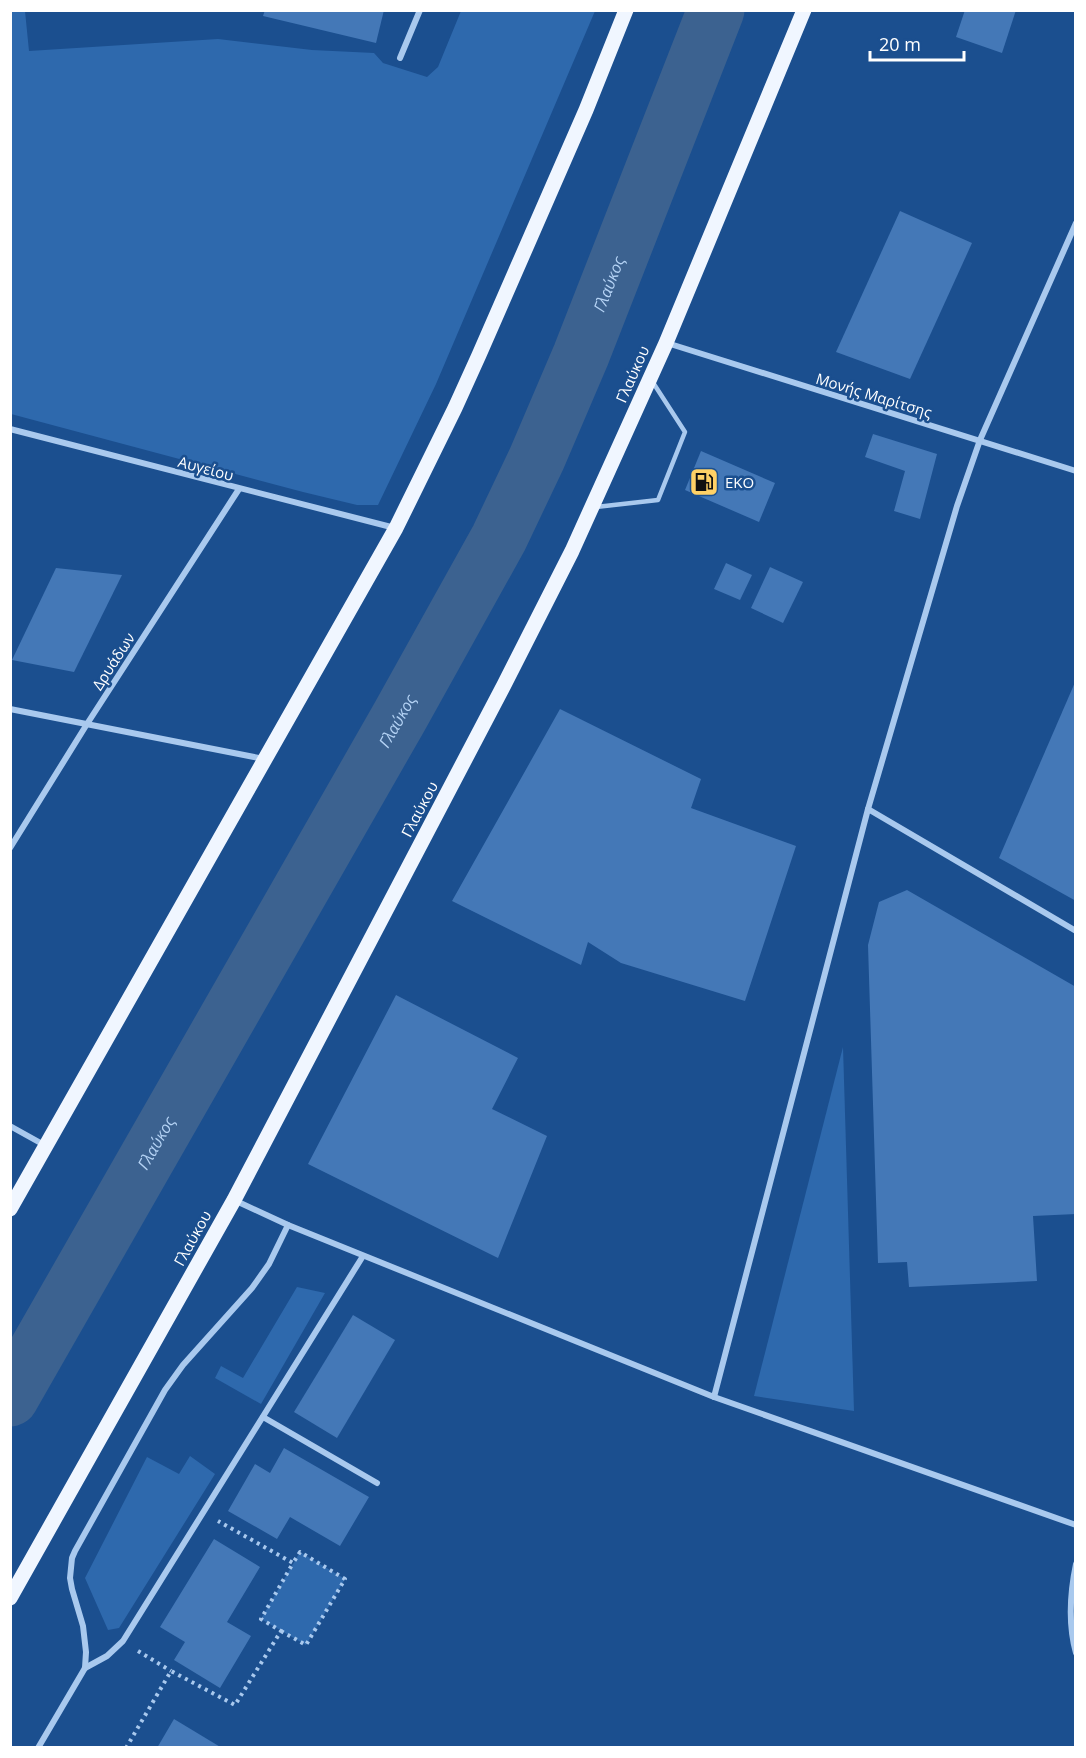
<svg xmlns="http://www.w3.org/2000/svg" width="1086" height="1758" font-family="'Open Sans',sans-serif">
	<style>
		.green { fill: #2e69ad }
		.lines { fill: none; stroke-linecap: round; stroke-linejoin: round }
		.river { stroke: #3c6290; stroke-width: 57 }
		.building { fill: #4478b7 }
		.path { stroke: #a9c9ee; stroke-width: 4; stroke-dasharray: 3 4.5; stroke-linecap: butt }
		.service { stroke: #a9c9ee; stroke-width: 4.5 }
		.minor { stroke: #a9c9ee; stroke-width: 6 }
		.primary { stroke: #f0f6ff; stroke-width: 15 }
		.labels { text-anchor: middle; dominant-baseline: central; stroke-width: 5; stroke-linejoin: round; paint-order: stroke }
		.street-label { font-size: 15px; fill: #fff; stroke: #1b4f8f }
		.poi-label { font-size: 15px; fill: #fff; stroke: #1b4f8f; text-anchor: start }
		.water-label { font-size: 16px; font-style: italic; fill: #b5d3f5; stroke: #1b4f8f }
	</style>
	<rect width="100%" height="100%" fill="#1b4f8f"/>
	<g class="green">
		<path d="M10 11H25L29 51 218 39 312 50 374 53 383 63 427 77 438 67 461 11H595L436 384 378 505H357L303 492 11 414Z"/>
		<path d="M843 1047 854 1411 754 1396Z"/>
		<path d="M297 1287 325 1293 261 1404 215 1378 221 1366 243 1378Z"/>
		<path d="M190 1456 215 1474 119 1628 108 1630 85 1578 147 1457 179 1474Z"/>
		<path d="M300 1552 345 1579 306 1645 261 1619Z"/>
	</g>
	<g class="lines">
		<path class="river" id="s1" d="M10 1398 400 716 499 538 537 458 581 355 716 10"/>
	</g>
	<g class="building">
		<path d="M265 10H384L376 43 263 16Z"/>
		<path d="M965 10H1016L1002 53 956 37Z"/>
		<path d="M900 211 972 243 910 379 836 352Z"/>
		<path d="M873 434 937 454 920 519 894 511 905 471 865 457Z"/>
		<path d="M701 451 775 483 759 522 685 490Z"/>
		<path d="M726 563 752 575 740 600 714 589Z"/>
		<path d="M770 567 803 582 783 623 751 608Z"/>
		<path d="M56 568 122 575 74 672 12 660Z"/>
		<path d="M1076 680V901L999 858Z"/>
		<path d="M560 709 701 779 691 808 796 846 745 1001 621 963 588 942 581 965 452 901Z"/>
		<path d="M907 890 1076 987V1214L1033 1216 1037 1281 909 1287 907 1262 878 1263 868 945 879 902Z"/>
		<path d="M396 995 518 1058 492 1109 547 1136 498 1258 308 1164Z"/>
		<path d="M353 1315 395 1340 337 1438 294 1412Z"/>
		<path d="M284 1448 369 1497 340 1546 290 1517 277 1539 228 1511 255 1464 270 1473Z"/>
		<path d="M214 1539 260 1567 227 1622 251 1636 220 1688 174 1660 185 1642 160 1627Z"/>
		<path d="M174 1719 222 1748H157Z"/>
	</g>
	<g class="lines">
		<g class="path">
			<path d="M281 1631 306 1645 345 1579 300 1552 293 1563"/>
			<path d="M138 1651 171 1671"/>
			<path d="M126 1748 171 1671 235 1705 281 1631 261 1619 293 1563 218 1521"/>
		</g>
		<path class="service" d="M596 507 658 500 685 432 652 381"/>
		<g class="minor">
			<path d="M400 58 420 10"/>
			<path d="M667 343 1076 471"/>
			<path d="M10 429 395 528"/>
			<path d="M10 709 264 759"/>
			<path d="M868 809 1076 931"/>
			<path d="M10 848 87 724 239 489"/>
			<path d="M10 1126 46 1146"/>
			<path d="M234 1200 288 1225 714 1397 1076 1525"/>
			<path d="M714 1397 868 809 957 506 980 440 1076 223"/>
			<path d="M263 1417 377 1483"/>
			<path d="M1076 1564C1070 1593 1068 1624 1076 1653"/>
			<path d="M85 1668 107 1656 123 1641 363 1256"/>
			<path d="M38 1748 85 1668 86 1652 83 1626 72 1589 70 1578 72 1558 75 1551 165 1390 183 1365 252 1288 269 1264 288 1225"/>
		</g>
		<g class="primary">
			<path d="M10 1209 396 528 455 408 479 355 586 110 626 10"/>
			<path d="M10 1598 234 1200 504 685 572 551 666 343 804 10"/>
		</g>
	</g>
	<defs>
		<g id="fuel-square" transform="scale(1.5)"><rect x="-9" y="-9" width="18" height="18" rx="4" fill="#ffd166" stroke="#1b4f8f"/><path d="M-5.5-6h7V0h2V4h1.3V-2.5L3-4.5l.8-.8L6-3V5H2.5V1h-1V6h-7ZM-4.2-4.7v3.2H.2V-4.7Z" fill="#111"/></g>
	</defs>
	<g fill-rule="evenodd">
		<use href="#fuel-square" x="704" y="482"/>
	</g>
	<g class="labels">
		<g class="street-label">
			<text transform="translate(632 374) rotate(-66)">Γλαύκου</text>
			<text transform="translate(874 395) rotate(17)">Μονής Μαρίτσης</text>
			<text transform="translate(206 468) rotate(15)">Αυγείου</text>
			<text transform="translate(113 661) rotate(-57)">Δρυάδων</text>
			<text transform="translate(419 809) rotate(-62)">Γλαύκου</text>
			<text transform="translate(192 1238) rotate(-61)">Γλαύκου</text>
		</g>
		<g class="poi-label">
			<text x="725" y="482">EKO</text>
		</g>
		<g class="water-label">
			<text stroke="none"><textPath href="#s1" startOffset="1266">Γλαύκος</textPath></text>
			<text stroke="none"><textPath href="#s1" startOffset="780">Γλαύκος</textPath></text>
			<text stroke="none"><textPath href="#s1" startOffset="294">Γλαύκος</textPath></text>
		</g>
	</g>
	<rect width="1086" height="1758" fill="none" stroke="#ffffff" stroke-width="24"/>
	<path d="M870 51v9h94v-9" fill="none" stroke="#ffffff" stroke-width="3"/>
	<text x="879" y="51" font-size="18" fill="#ffffff" stroke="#1b4f8f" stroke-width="4.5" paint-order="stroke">20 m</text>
</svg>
